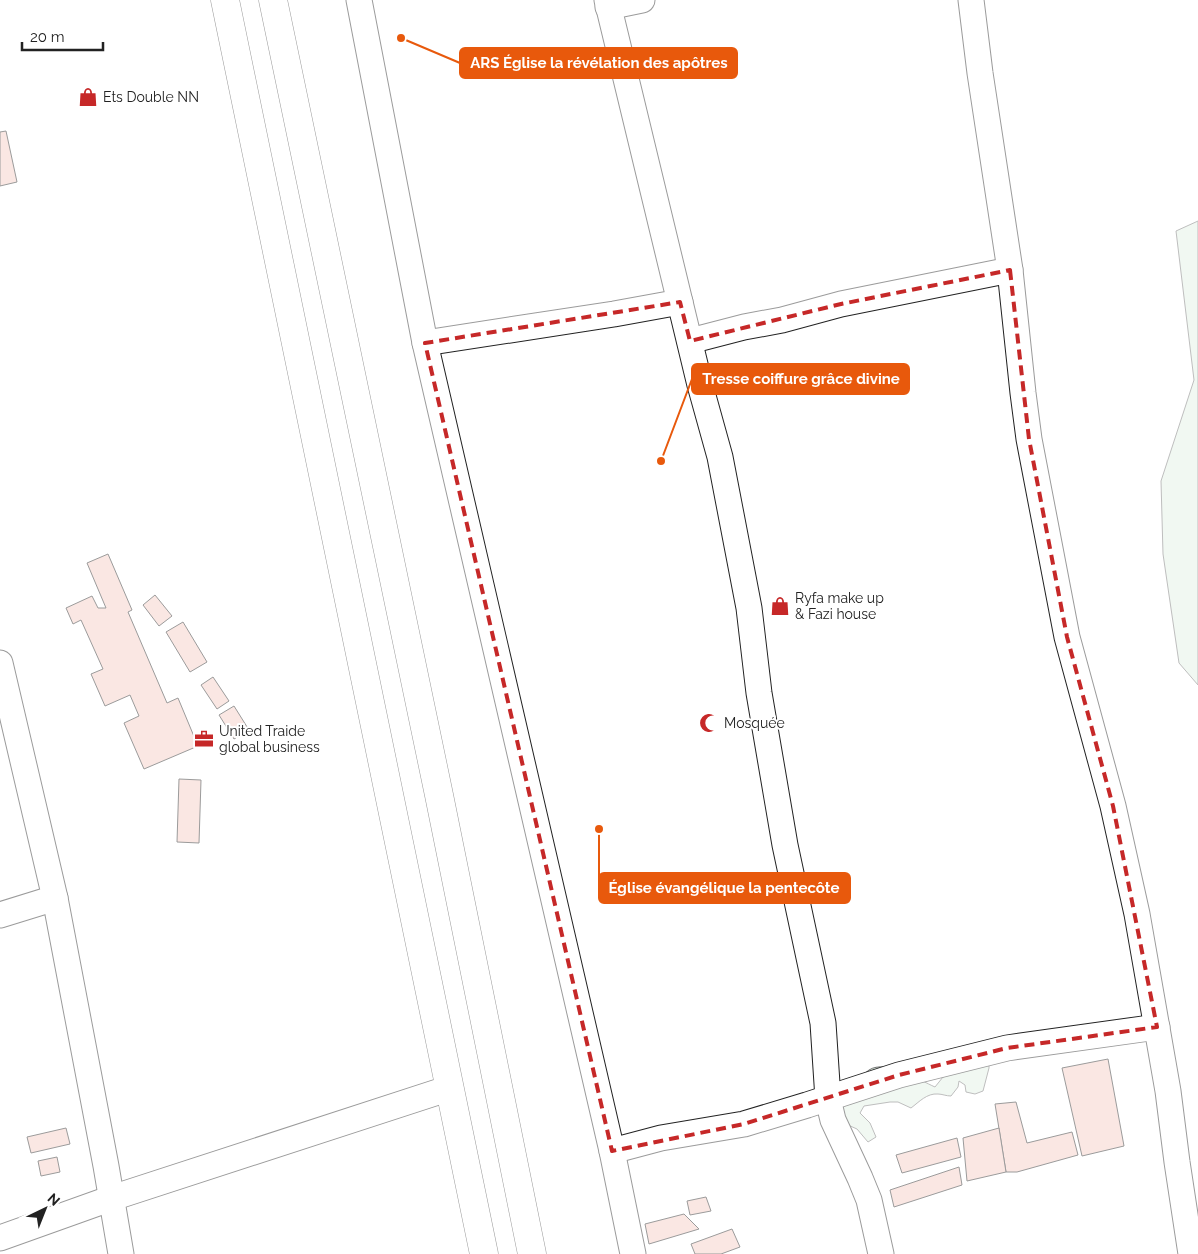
<svg xmlns="http://www.w3.org/2000/svg" width="1198" height="1254" font-family="Raleway,sans-serif">
	<style>
		.green { fill: #e0efe3; stroke: #6f6f6f }
		.building { fill: #f3c9c0; stroke: #222 }
		.lines { fill: none; stroke-linecap: round; stroke-linejoin: round }
		.street-casing { stroke: #222; stroke-width: 27 }
		.primary-casing { stroke: #222; stroke-width: 29 }
		.street { stroke: #fff; stroke-width: 25 }
		.primary { stroke: #fff; stroke-width: 28 }
		.marked { fill: none; stroke: #c62828; stroke-width: 4; stroke-dasharray: 10 6; stroke-linejoin: round }
		.labels { text-anchor: middle; dominant-baseline: central; stroke-width: 4; stroke-linejoin: round; paint-order: stroke }
		.poi-label { font-size: 14px; fill: #222; stroke: #fff; text-anchor: start }
		.leader { fill: none; stroke: #e8590c; stroke-width: 2 }
		.callout-dot { fill: #e8590c; stroke: #fff; stroke-width: 2 }
		.callout { fill: #e8590c; stroke: #e8590c; stroke-width: 2 }
		.callout-label { font-size: 15px; text-anchor: middle; font-weight: bold; fill: #fff }
	</style>
	<rect width="100%" height="100%" fill="#fff"/>
	<g class="green">
		<path d="M1198 221V685L1179 663 1163 554 1161 481 1194 380 1176 231Z"/>
		<path d="M989 1058V1068L983 1091 975 1094 966 1092 965 1085 959 1081 958 1087 951 1096C946 1096 942 1094 938 1094 927 1093 919 1102 911 1108L898 1102H890L864 1106 860 1113 870 1123 876 1137 868 1142 857 1129 848 1125 834 1087C842 1085 851 1084 857 1081 862 1078 864 1073 869 1070 886 1059 919 1080 935 1087L943 1077Z"/>
	</g>
	<g class="building">
		<path d="M6 131 17 182 0 186V132Z"/>
		<path d="M108 554 132 610 128 612 167 703 178 698 198 746 144 769 124 723 139 716 130 695 105 706 91 674 103 669 81 620 73 624 66 608 92 596 98 608H106L87 563Z"/>
		<path d="M155 595 172 616 159 626 143 605Z"/>
		<path d="M183 622 207 662 190 672 166 632Z"/>
		<path d="M213 677 229 701 217 709 201 685Z"/>
		<path d="M234 706 249 730 234 739 219 715Z"/>
		<path d="M179 779 201 780 199 843 177 842Z"/>
		<path d="M1108 1059 1124 1146 1082 1156 1062 1068Z"/>
		<path d="M1016 1102 1027 1143 1072 1132 1078 1155 1017 1172H1006L995 1104Z"/>
		<path d="M66 1128 70 1144 31 1153 27 1137Z"/>
		<path d="M999 1128 1006 1172 967 1181 963 1138Z"/>
		<path d="M957 1138 961 1157 902 1173 896 1155Z"/>
		<path d="M57 1157 60 1172 41 1176 38 1161Z"/>
		<path d="M959 1167 962 1185 894 1207 890 1190Z"/>
		<path d="M706 1197 711 1211 690 1215 687 1201Z"/>
		<path d="M684 1214 699 1229 649 1244 645 1224Z"/>
		<path d="M732 1229 740 1247 721 1254H695L691 1244Z"/>
	</g>
	<g class="lines">
		<g class="street-casing">
			<g id="street">
				<path d="M359 0 425 343 612 1151 633 1254"/>
				<path d="M607 0 700 385 720 457 749 608 759 693 785 845 823 1023 828 1099 833 1120 860 1178 869 1200 881 1254"/>
				<path d="M971 0 980 73 1010 270 1023 393 1029 439 1067 637 1113 806 1137 914 1168 1091 1177 1162 1191 1254"/>
				<path d="M608 7 642 0"/>
				<path d="M690 341 744 327 782 320 841 304 1010 270"/>
				<path d="M425 343 614 314 680 302"/>
				<path d="M0 663 55 898 106 1166 121 1254"/>
				<path d="M0 915 55 898"/>
				<path d="M612 1151 661 1138 744 1124 807 1105 899 1075 1007 1048 1157 1027"/>
				<path d="M0 1238 112 1198 450 1088"/>
			</g>
		</g>
		<g class="primary-casing">
			<g id="primary">
				<path d="M225 0 484 1254"/>
				<path d="M273 0 439 795 532 1254"/>
			</g>
		</g>
		<use href="#street" class="street"/>
		<use href="#primary" class="primary"/>
	</g>
	<path d="M0 0H1198V1254H0ZM1010 270 1029 439 1067 637 1113 806 1157 1027 1007 1048 899 1075 744 1124 612 1151 425 343 680 302 690 341 841 304Z" fill="#fff" fill-opacity=".55" fill-rule="evenodd"/>
	<path class="marked" d="M1010 270 1029 439 1067 637 1113 806 1157 1027 1007 1048 899 1075 744 1124 612 1151 425 343 680 302 690 341 841 304Z"/>
	<defs>
		<g id="shop-bare" transform="scale(1.5)"><path d="M-5-2.5h2.3a2.7 3.5 0 0 1 5.4 0H5L5.5 6h-11ZM-1.5-2.5h3a1.5 2.3 0 0 0-3 0Z" fill="#c62828" stroke="#fff" stroke-width="2.5" paint-order="stroke"/></g>
		<g id="mosque-bare" transform="scale(1.5)"><path d="M3.5-4.9A6 6 0 1 0 3.5 4.9A5 5 0 1 1 3.5-4.9Z" fill="#c62828" stroke="#fff" stroke-width="2.5" paint-order="stroke"/></g>
		<g id="office-bare" transform="scale(1.5)"><path d="M-6-3h4V-5.5h4V-3h4V5H-6ZM-1-4.5V-3h2v-1.5ZM-6 0V1H6V0Z" fill="#c62828" stroke="#fff" stroke-width="2.5" paint-order="stroke"/></g>
	</defs>
	<g fill-rule="evenodd">
		<use href="#shop-bare" x="88" y="97"/>
		<use href="#shop-bare" x="780" y="606"/>
		<use href="#mosque-bare" x="709" y="723"/>
		<use href="#office-bare" x="204" y="739"/>
	</g>
	<g class="labels">
		<g class="poi-label">
			<text x="103" y="97">Ets Double NN</text>
			<text x="795" y="598">Ryfa make up<tspan x="795" dy="16">&amp; Fazi house</tspan></text>
			<text x="724" y="723">Mosquée</text>
			<text x="219" y="731">United Traide<tspan x="219" dy="16">global business</tspan></text>
		</g>
	</g>
	<path class="leader" d="M401 38L460 63M661 461L692 379M599 829L599 888"/>
	<g class="callout-dot">
		<circle cx="401" cy="38" r="5"/>
		<circle cx="661" cy="461" r="5"/>
		<circle cx="599" cy="829" r="5"/>
	</g>
	<g class="callout">
		<rect x="460" y="48" width="277" height="30" rx="5"/>
		<rect x="692" y="364" width="217" height="30" rx="5"/>
		<rect x="599" y="873" width="251" height="30" rx="5"/>
	</g>
	<g class="callout-label">
		<text x="599" y="68">ARS Église la révélation des apôtres</text>
		<text x="801" y="384">Tresse coiffure grâce divine</text>
		<text x="724" y="893">Église évangélique la pentecôte</text>
	</g>
	<g transform="translate(45 1209) rotate(43)" stroke="#ffffff" stroke-width="4" paint-order="stroke">
	<path d="M0-4L9 19L0 12L-9 19Z" fill="#222222"/>
	<text y="-8" font-size="14" font-weight="bold" text-anchor="middle" fill="#222222">N</text>
	</g>
	<path d="M22 42v8h81v-8" fill="none" stroke="#222222" stroke-width="2.5"/>
	<text x="30" y="42" font-size="15" fill="#222222" stroke="#ffffff" stroke-width="4" paint-order="stroke">20 m</text>
</svg>
